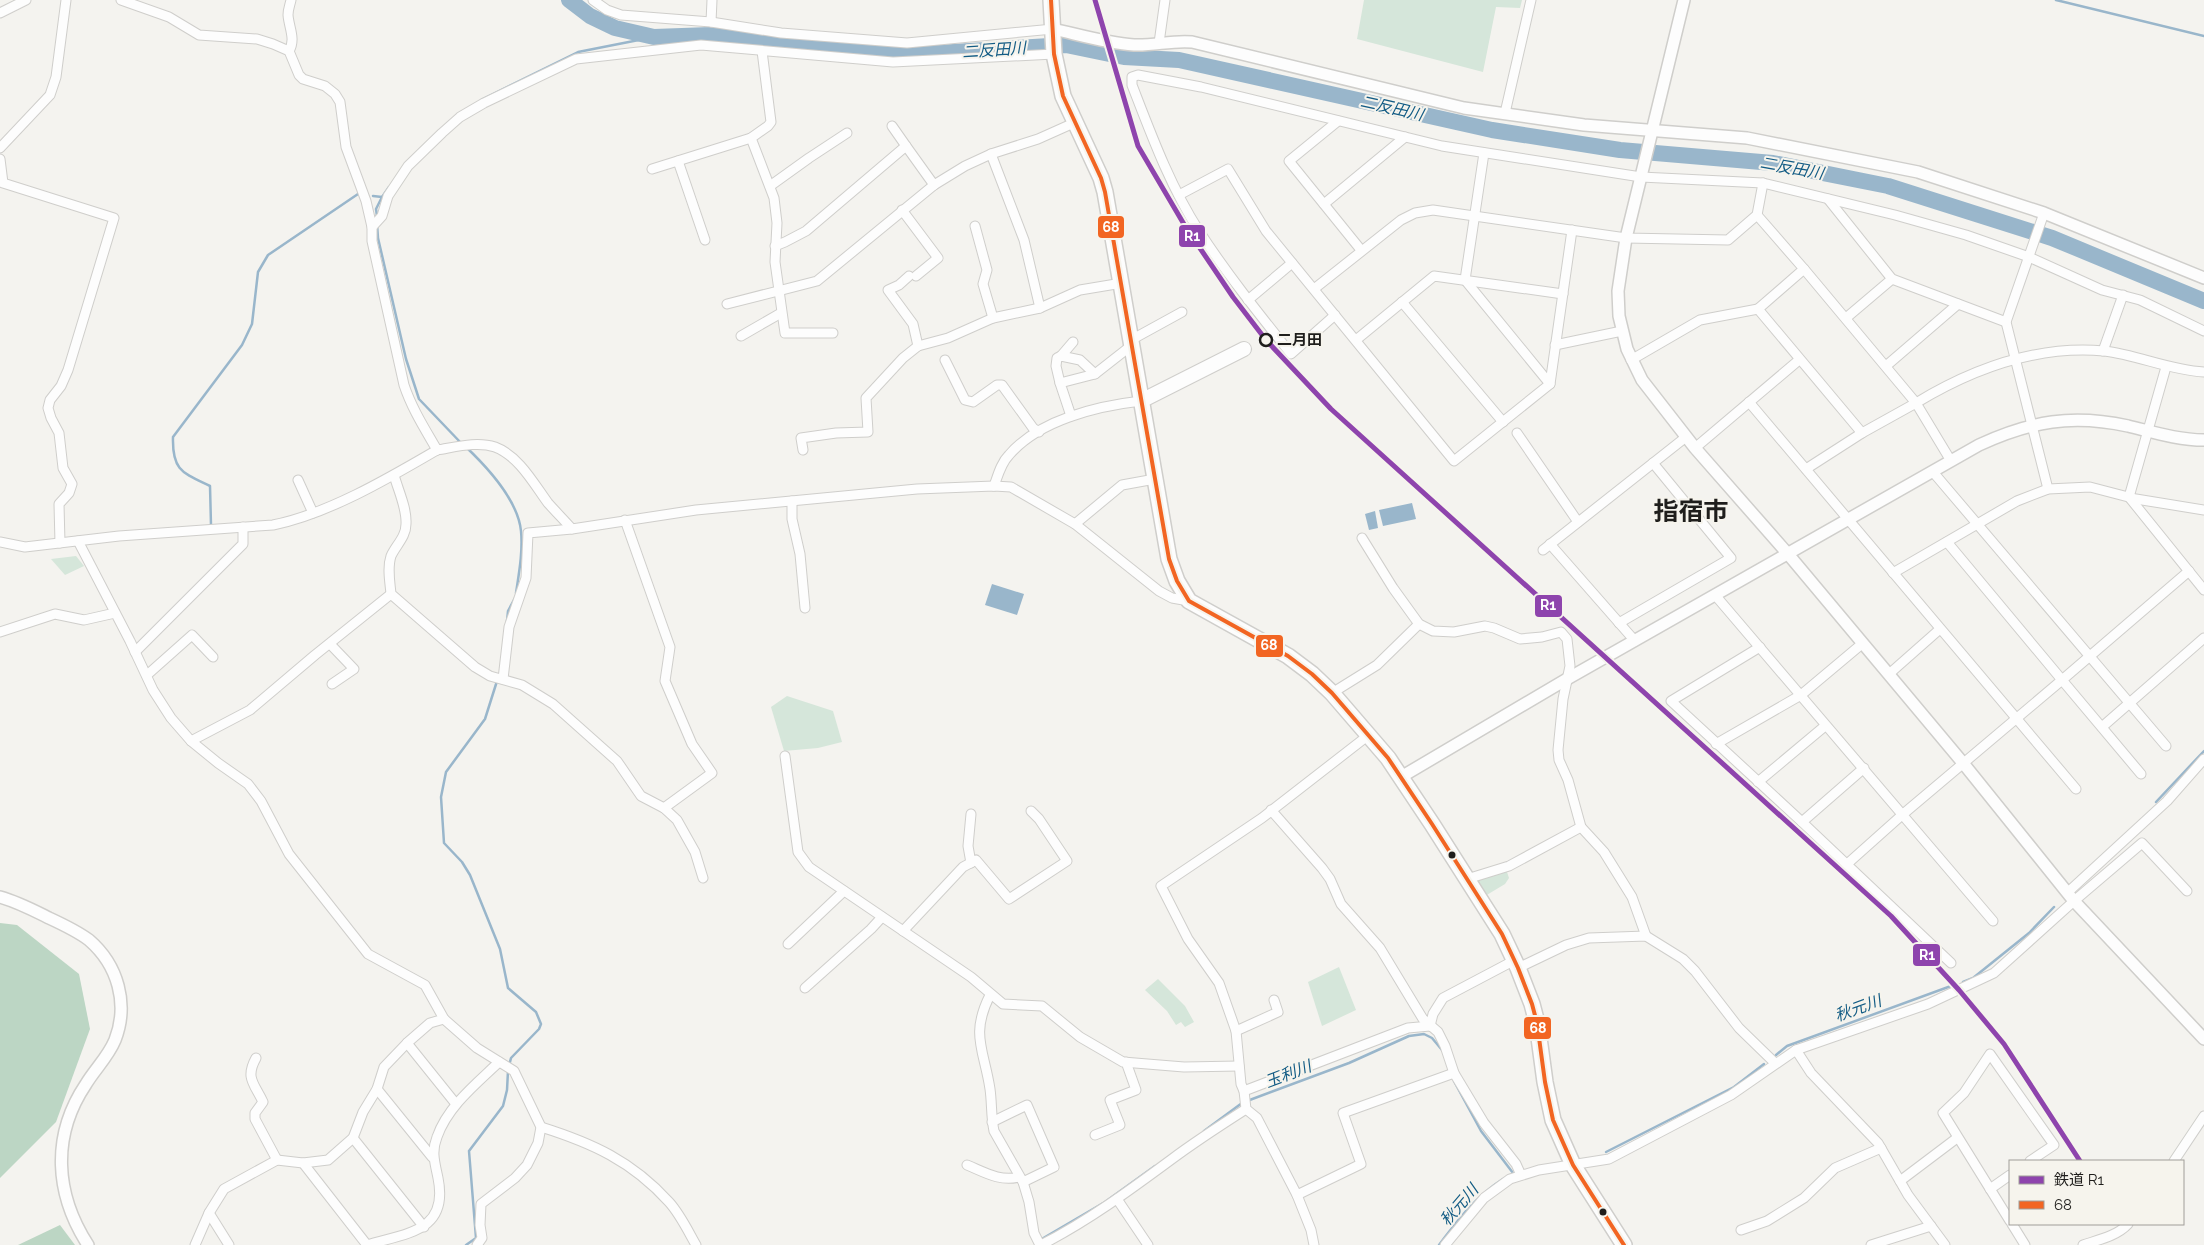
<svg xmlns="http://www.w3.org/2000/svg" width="2204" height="1245" font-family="Raleway,'Noto Sans JP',sans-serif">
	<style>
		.green { fill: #d5e6da }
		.forest { fill: #bcd6c4 }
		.water { fill: #99b6cb }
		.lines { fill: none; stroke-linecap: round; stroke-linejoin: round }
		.stream { stroke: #99b6cb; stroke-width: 2.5 }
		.river { stroke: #99b6cb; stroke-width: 16 }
		.minor-casing { stroke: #cfcecb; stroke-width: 11 }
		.tertiary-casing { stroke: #cfcecb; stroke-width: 14 }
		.secondary-casing { stroke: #cfcecb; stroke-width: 16 }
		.trunk-casing { stroke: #cfcecb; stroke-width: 18 }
		.minor { stroke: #fdfdfd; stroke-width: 9 }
		.tertiary { stroke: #fdfdfd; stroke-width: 11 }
		.secondary { stroke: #fdfdfd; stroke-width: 14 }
		.trunk { stroke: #fdfdfd; stroke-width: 15 }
		.bus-1-casing { stroke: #f6f4ed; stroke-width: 8 }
		.bus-1 { stroke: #f26522; stroke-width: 4 }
		.rail-1-casing { stroke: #f6f4ed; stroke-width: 9 }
		.rail-1 { stroke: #8e44ad; stroke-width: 5 }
		.stop-dot { fill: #f6f4ed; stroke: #1f1e1c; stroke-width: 2.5 }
		.bus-dot { fill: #1f1e1c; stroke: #f6f4ed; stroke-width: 2 }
		.labels { text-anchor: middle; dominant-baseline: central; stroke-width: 4; stroke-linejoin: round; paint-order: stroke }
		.stop-label { font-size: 15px; font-weight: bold; fill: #1f1e1c; stroke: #f6f4ed; text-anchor: start }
		.water-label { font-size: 16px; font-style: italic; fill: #135c85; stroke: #f6f4ed }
		.town-label { font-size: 25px; font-weight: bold; fill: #1f1e1c; stroke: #f6f4ed }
		.line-badge { stroke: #f6f4ed; stroke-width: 2 }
		.badge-label { font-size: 14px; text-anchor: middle; font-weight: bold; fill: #fff }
	</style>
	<rect width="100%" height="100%" fill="#f4f3ef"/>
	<g class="green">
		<path d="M1364 0H1522L1520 8 1496 7 1483 72 1357 39Z"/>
		<path d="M76 556 84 566 65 575 51 559Z"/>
		<path d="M787 696 833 711 842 742 818 748 784 751 771 707Z"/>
		<path d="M1506 869 1509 878 1505 884 1485 896 1474 880Z"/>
		<path d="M1339 967 1356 1010 1322 1026 1308 982Z"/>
		<path d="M1158 979 1185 1006 1194 1022 1185 1027 1181 1022 1176 1025 1167 1011 1145 990Z"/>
	</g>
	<g class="forest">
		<path d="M0 923 17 925 79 974 90 1029 56 1122 0 1178Z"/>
		<path d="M60 1225 75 1245H18Z"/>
	</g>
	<g class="water">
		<path d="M1412 503 1416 519 1383 526 1379 510Z"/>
		<path d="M1375 511 1378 528 1369 530 1365 514Z"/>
		<path d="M992 584 1024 594 1017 615 985 605Z"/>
	</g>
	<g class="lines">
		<g class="stream">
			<path d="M2056 0 2204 36"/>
			<path d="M481 100 578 52 654 37"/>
			<path d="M373 196 382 197 389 187"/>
			<path d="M377 216 376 209 382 197"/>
			<path d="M377 224 378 238 406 359 419 399 462 444"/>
			<path d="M466 447C487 467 518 501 521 531 523 551 519 573 516 593"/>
			<path d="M211 525 210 486C183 473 172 471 173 437L242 345 252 324 258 272 268 255 358 194"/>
			<path d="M507 621 508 611 515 598"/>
			<path d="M497 681 485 719 446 772 441 797 444 843 462 862 470 875 500 949 508 988 536 1012 541 1024 539 1029 511 1058 509 1066"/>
			<path d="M2156 802 2204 751"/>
			<path d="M1963 982 1973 978 2029 933 2054 907"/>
			<path d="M1776 1055 1787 1046 1951 986"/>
			<path d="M1454 1081 1481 1131 1513 1173"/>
			<path d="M1247 1101 1349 1063 1409 1036 1424 1034 1432 1038 1442 1050"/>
			<path d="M1204 1131 1242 1103"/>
			<path d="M1606 1152 1734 1087 1764 1064"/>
			<path d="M1040 1240 1105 1202 1155 1166"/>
			<path d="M466 1245 476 1238 469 1151 503 1106 507 1090 508 1071"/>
			<path d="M1439 1245C1458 1220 1476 1196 1503 1179"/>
		</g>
		<path class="river" d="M569 0 590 16 615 28 654 37 710 35 904 55 1066 45 1124 57 1179 60 1492 130 1620 150 1773 163 1888 186 2052 238 2204 301"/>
		<g class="minor-casing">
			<g id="minor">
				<path d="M121 0 169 17 199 35 257 39 273 44 289 51 299 75 303 79 325 86 335 94 340 102 346 147 366 201 372 227V241L404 385C412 409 425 429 437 450 456 447 477 441 495 447 519 456 534 484 548 503 556 512 564 520 572 529"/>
				<path d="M593 0 607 10 621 15 711 22 781 33 907 43 1053 29"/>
				<path d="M0 13 26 0"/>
				<path d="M711 22 712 0"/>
				<path d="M1159 43 1165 0"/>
				<path d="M289 51C296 39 289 28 288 15 288 9 290 5 291 0"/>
				<path d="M762 51 771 122 768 126 751 138 774 198 777 223 775 262 785 333H833"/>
				<path d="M1505 113 1531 0"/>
				<path d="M1338 121 1289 161 1361 250"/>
				<path d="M892 126 906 146"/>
				<path d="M0 148 50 95 56 77 66 0"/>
				<path d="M1484 153 1465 280 1550 384"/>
				<path d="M991 154 1024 240 1040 308"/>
				<path d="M0 159 3 183 114 218 68 370 61 386 50 400 48 408 51 418 59 433 63 468 72 484 69 493 59 504 60 543"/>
				<path d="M678 161 705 240"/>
				<path d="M652 169 751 138"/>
				<path d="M770 186 809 158 847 133"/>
				<path d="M1179 195 1228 169 1266 231 1454 461 1550 384 1572 230"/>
				<path d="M1828 199 1892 279 2006 322"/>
				<path d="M1324 204 1405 137"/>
				<path d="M902 210 938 258 916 276"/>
				<path d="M2044 213 2006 322 2048 489"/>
				<path d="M1757 215 1804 269 1758 309"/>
				<path d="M975 226 987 270 983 284 993 318"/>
				<path d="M372 227 382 216 388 196 408 166 442 133 460 117 484 103 576 59 701 45 893 62 1054 54"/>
				<path d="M775 246 785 242 806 231 906 146 934 185"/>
				<path d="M1804 269 1916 403C1972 369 2037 345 2104 351 2138 355 2169 370 2204 372"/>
				<path d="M909 276 899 285 888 290 913 324 918 346"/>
				<path d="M1314 289 1401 220 1415 213 1433 210 1626 238 1728 240 1757 215 1763 183"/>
				<path d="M1248 300 1292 263"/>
				<path d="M1402 302 1503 422"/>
				<path d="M727 304 817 281 934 185 965 166 991 154 1038 139 1076 122"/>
				<path d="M1335 315 1291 354C1259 314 1227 274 1199 231 1170 186 1151 134 1132 85V77L1138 75 1201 87 1442 146 1641 177 1763 183 1895 215 1966 235 2029 257 2102 290 2140 300 2204 331"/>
				<path d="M1846 318 1892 279"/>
				<path d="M741 336 781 313"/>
				<path d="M1131 340 1182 312"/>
				<path d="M1356 340 1434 276 1563 294"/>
				<path d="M1555 345 1622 331"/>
				<path d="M2103 351 2123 295"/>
				<path d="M1061 356 1073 342"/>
				<path d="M945 360 965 400 973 402 997 385H1002L1033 428 1039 432"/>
				<path d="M1631 360 1700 320 1758 309 1862 433"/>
				<path d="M1886 366 1958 304"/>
				<path d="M2166 367 2129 497 2204 590"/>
				<path d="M1060 383 1056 366 1057 358 1061 356 1080 360 1095 374"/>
				<path d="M1749 402 2076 789"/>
				<path d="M1071 416 1060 383 1095 374 1132 345"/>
				<path d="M1517 433 1578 522"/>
				<path d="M1695 448 1799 360"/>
				<path d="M803 450 801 438 836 433 868 432 866 398 903 358 918 346 948 338 993 318 1040 308 1080 290 1122 283"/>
				<path d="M1806 469 1862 433 1916 403 1951 461"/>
				<path d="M1933 472 2166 746"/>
				<path d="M394 475C398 490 407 508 406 524 406 537 396 545 391 556 387 568 390 582 391 594L475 667 490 676 522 685 553 704 617 761 641 796 664 808 677 820 695 852 703 878"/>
				<path d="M298 480 313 513"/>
				<path d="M994 486C998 475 1001 463 1009 455 1039 420 1097 406 1141 401"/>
				<path d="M792 501V519L800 554 805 608"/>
				<path d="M625 520 670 647 665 681 692 744 712 773 664 808"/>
				<path d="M1075 524 1122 485 1155 479"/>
				<path d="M1362 538 1393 588 1419 624 1433 631 1454 632 1485 626 1494 628 1520 639 1542 637 1561 632 1567 639 1570 666 1563 699 1558 750 1559 760 1568 780 1581 827 1604 852 1632 897 1646 936"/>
				<path d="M78 541 130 641 153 690 171 718 191 741 218 763 248 784 261 801 289 854 368 954 425 985 444 1019 477 1048 514 1071 541 1127 538 1143 527 1165 515 1178 481 1204 480 1225 482 1238 477 1245"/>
				<path d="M0 542 25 547 119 536 273 525C328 514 389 478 437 450"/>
				<path d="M1550 544 1635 641"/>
				<path d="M1543 550 1686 437"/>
				<path d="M1893 573 2017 501 2048 489 2090 487 2136 499 2204 510"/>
				<path d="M1715 595 1993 921"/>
				<path d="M1619 623 1731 558 1653 463"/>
				<path d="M0 632 55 614 84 620 115 613"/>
				<path d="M330 644 354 669 332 684"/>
				<path d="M1760 647 1671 701 1802 822 1951 963"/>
				<path d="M135 652 243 544V527"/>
				<path d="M1889 674 1940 629"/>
				<path d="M147 675 192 635 213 657"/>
				<path d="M503 679 509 627 526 578 528 533 572 529 696 510 917 489 994 486 1011 487 1075 524 1159 591 1172 598 1189 601"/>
				<path d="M1332 693 1377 665 1419 624"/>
				<path d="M2102 727 2204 638"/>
				<path d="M191 741 250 710 315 655 391 594"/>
				<path d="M1716 744 1801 695 1863 643"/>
				<path d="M785 756 798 852 809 867 971 977 1003 1004 1042 1006 1080 1037 1123 1062 1184 1067 1239 1066"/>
				<path d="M2141 774 2062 680 2189 571"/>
				<path d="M1758 782 1825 726"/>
				<path d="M1271 810 1322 868 1330 879 1341 904 1380 948 1423 1019 1438 1032 1445 1046 1454 1073 1484 1123 1516 1164 1521 1175"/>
				<path d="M971 814 968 846 971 863"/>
				<path d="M1802 822 1864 768"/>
				<path d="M1846 865 1902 815 2062 680 1947 542"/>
				<path d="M1467 879 1509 866 1581 827"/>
				<path d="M2067 893 2167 801 2204 759"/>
				<path d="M903 931 963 867 976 860 1009 899 1067 861 1039 819 1031 811"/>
				<path d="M788 944 844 891"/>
				<path d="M1518 968 1566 945 1589 938 1646 936 1683 959 1695 971 1739 1028 1775 1063"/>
				<path d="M805 988 871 929 882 917"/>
				<path d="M990 995C970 1035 984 1049 990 1089 992 1103 991 1117 994 1131L1023 1182 1029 1202 1034 1233 1040 1245"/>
				<path d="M1430 1026 1433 1014 1443 998 1515 960"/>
				<path d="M1236 1031 1278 1012 1274 1000"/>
				<path d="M407 1043 456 1104"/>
				<path d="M1796 1050 1811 1073 1878 1143 1908 1195 1945 1245"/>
				<path d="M256 1058C245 1078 254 1083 263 1102L255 1113V1119L277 1160"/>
				<path d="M377 1089 432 1157"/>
				<path d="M1244 1091 1408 1028 1430 1026"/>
				<path d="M992 1122 1027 1105 1054 1167 1023 1182"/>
				<path d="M541 1127C592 1143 632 1161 669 1202 680 1214 688 1231 696 1245"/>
				<path d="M1095 1135 1120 1125 1110 1100 1136 1090 1126 1062"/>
				<path d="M353 1138 424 1227"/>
				<path d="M2174 1161 2204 1116"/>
				<path d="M303 1163 367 1245C406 1233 449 1232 438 1178 435 1163 431 1152 437 1137 448 1106 476 1084 499 1062"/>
				<path d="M967 1165C984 1172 1000 1182 1019 1177"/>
				<path d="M1900 1181 1957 1138"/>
				<path d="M1990 1189 2010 1175"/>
				<path d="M1297 1195 1361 1164 1343 1113 1454 1073"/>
				<path d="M1117 1199 1148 1245"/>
				<path d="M209 1213 229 1245"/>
				<path d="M2010 1221 1943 1113 1964 1093 1990 1054 2054 1145 2030 1161"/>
				<path d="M2012 1224 2025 1245"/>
				<path d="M1741 1230 1767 1221 1804 1198 1835 1168 1881 1148"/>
				<path d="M195 1245 209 1213 224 1189 277 1160 303 1163 328 1160 353 1138 363 1112 377 1089 384 1067 407 1043 430 1023 444 1019"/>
				<path d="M1041 1245C1088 1221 1130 1190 1172 1159 1196 1141 1221 1125 1246 1109"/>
				<path d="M1314 1245 1311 1230 1297 1195 1257 1118 1246 1109 1244 1091 1241 1084 1236 1031 1219 983 1188 939 1161 886 1262 818 1370 734"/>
				<path d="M1445 1245 1484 1198 1510 1179 1539 1170 1609 1159 1731 1095 1796 1050 1928 1004 1994 973 2074 901 2142 843 2187 891"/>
				<path d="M1871 1245 1931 1226"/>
				<path d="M2083 1245C2098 1240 2117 1236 2128 1224"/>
			</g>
		</g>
		<g class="tertiary-casing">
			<g id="tertiary">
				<path d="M1684 0 1626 238 1618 291 1619 316 1627 349 1642 380 1695 448 1788 554 1963 763 2074 901 2204 1039"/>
				<path d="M1053 29C1080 35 1106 43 1134 45 1154 46 1172 40 1192 42L1464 108 1584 125 1747 138 1918 172 2044 213 2204 278"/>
				<path d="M1401 777 1567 679 1979 445C2031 421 2072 414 2128 426 2153 432 2178 440 2204 440"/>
				<path d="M0 897C18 902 33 910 49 918 62 924 77 931 89 940 118 965 129 1004 115 1040 108 1057 95 1069 86 1084 51 1136 55 1194 88 1245"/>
			</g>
		</g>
		<g class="secondary-casing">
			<path id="secondary" d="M1141 401 1244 349"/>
		</g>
		<g class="trunk-casing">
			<path id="trunk" d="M1051 0 1054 54 1063 96 1101 178 1105 192 1169 559 1177 581 1189 601 1288 656 1312 674 1332 693 1388 758 1432 824 1502 934 1518 968 1532 1004 1537 1023 1545 1082 1553 1120 1573 1165 1624 1245"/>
		</g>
		<use href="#minor" class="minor"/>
		<use href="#tertiary" class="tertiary"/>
		<use href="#secondary" class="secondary"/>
		<use href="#trunk" class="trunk"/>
		<g class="bus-1-casing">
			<path id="bus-1" d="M1051 0 1054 54 1063 96 1101 178 1105 192 1169 559 1177 581 1189 601 1288 656 1312 674 1332 693 1388 758 1432 824 1502 934 1518 968 1532 1004 1537 1023 1545 1082 1553 1120 1573 1165 1624 1245"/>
		</g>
		<use href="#bus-1" class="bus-1"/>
		<g class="rail-1-casing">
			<path id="rail-1" d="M1095 0 1138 146 1185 226 1233 297 1266 340 1331 409 1891 916 1959 990 2004 1044 2080 1161"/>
		</g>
		<use href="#rail-1" class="rail-1"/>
	</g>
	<circle class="stop-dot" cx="1266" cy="340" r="6"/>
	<g class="bus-dot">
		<circle cx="1452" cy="855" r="4.5"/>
		<circle cx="1603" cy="1212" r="4.5"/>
	</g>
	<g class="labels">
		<g class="stop-label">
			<text x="1277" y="340">二月田</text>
		</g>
		<g class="water-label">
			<text transform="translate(994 50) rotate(-4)">二反田川</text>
			<text transform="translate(1392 108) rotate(13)">二反田川</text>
			<text transform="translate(1792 168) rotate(10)">二反田川</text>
			<text transform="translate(1858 1008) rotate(-20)">秋元川</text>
			<text transform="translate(1288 1074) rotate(-21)">玉利川</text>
			<text transform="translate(1459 1205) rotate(-49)">秋元川</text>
		</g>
		<g class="town-label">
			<text x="1691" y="511">指宿市</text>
		</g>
	</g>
	<g class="line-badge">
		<rect x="1097" y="215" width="28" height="24" rx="5" fill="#f26522"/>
		<rect x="1178" y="224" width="28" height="24" rx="5" fill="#8e44ad"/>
		<rect x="1534" y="594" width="29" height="24" rx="5" fill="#8e44ad"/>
		<rect x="1255" y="634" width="29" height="24" rx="5" fill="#f26522"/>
		<rect x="1912" y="943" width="29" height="24" rx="5" fill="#8e44ad"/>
		<rect x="1523" y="1016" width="29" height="24" rx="5" fill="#f26522"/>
	</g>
	<g class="badge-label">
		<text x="1111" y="232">68</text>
		<text x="1192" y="241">R1</text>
		<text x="1548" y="610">R1</text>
		<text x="1269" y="650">68</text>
		<text x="1927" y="960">R1</text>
		<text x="1538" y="1033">68</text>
	</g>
	<rect x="2009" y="1160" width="175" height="65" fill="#f6f4ed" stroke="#a09e99"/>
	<rect x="2019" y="1176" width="25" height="8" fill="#8e44ad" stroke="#a09e99"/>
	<text x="2054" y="1185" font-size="15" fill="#1f1e1c">鉄道 R1</text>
	<rect x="2019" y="1201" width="25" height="8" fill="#f26522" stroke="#a09e99"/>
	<text x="2054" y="1210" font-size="15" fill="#1f1e1c">68</text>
</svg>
